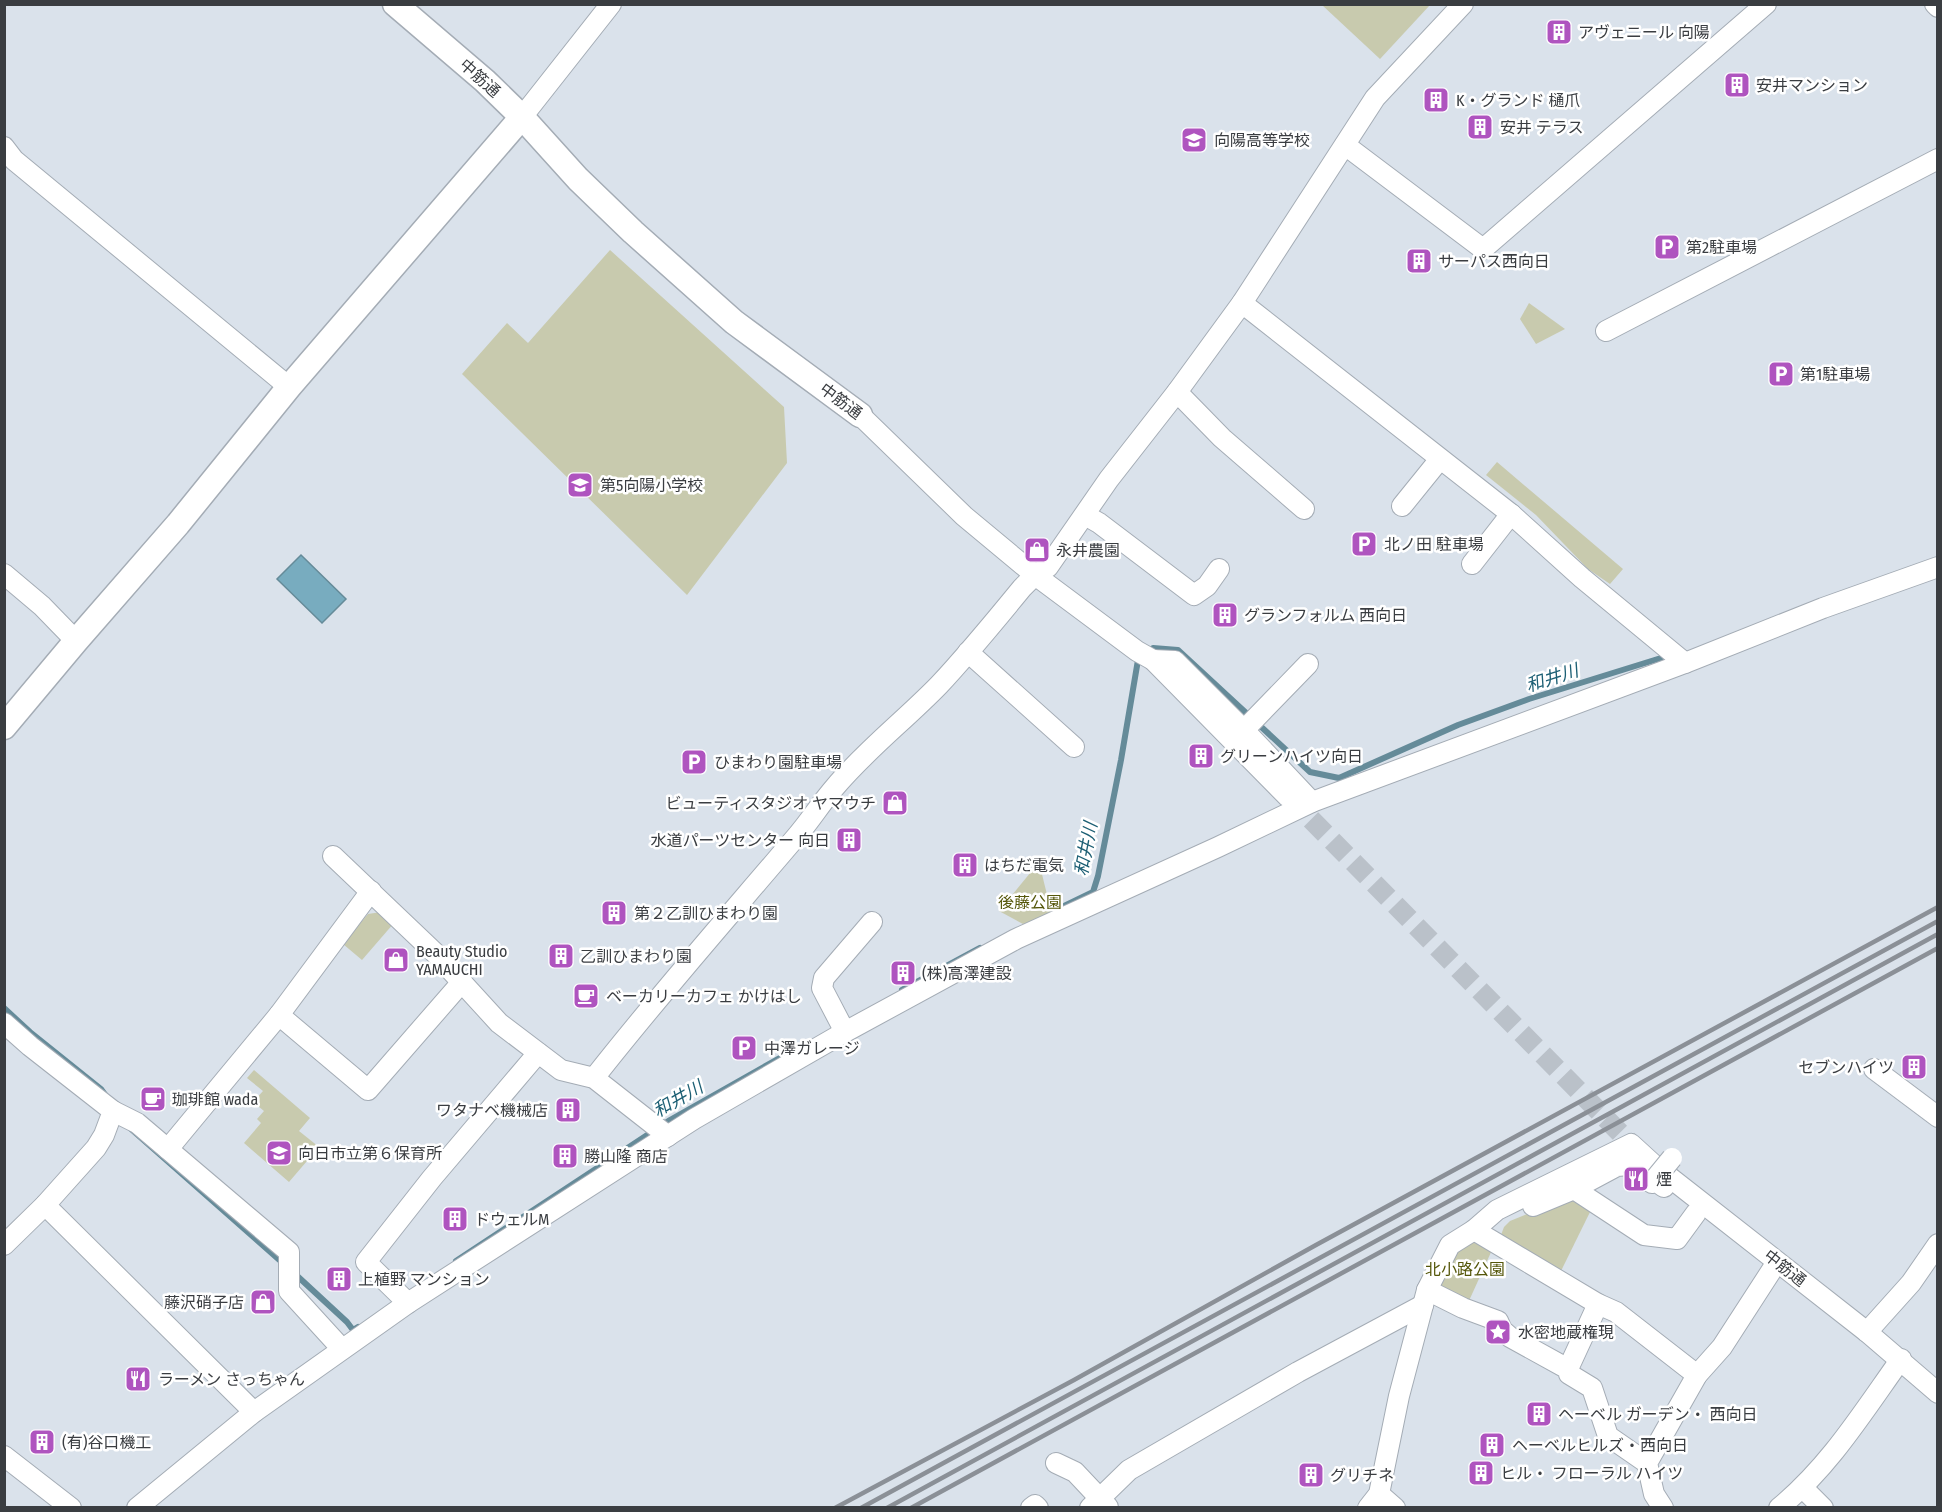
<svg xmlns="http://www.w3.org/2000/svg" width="1942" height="1512" font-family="'Fira Sans Condensed','Noto Sans JP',sans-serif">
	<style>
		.green { fill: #c8caae }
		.water { fill: #78acbf; stroke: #658b99; stroke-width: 1.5 }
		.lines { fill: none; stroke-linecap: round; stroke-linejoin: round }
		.stream { stroke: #658b99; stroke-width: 6 }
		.minor-tunnel { stroke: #bac1c9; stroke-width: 20; stroke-dasharray: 20 10; stroke-linecap: butt }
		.minor-casing { stroke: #a4acb5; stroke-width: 22 }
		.tertiary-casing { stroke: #a4acb5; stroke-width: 27 }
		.minor { stroke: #fff; stroke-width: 20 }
		.tertiary { stroke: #fff; stroke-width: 24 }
		.rail { stroke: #8b9097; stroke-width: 4.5 }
		.minor-bridge-casing { stroke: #a4acb5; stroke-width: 22; stroke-linecap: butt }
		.minor-bridge { stroke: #fff; stroke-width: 20 }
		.labels { text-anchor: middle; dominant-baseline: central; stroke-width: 5; stroke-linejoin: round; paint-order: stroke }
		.poi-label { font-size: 16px; fill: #3a3d41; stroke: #fff; text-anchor: start }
		.street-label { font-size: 16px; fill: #3a3d41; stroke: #fff }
		.park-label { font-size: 16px; fill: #55570a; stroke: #fff }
		.water-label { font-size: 18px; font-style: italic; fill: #1c5f74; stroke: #fff }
	</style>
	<rect width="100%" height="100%" fill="#dae2eb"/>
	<g class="green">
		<path d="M1322 5H1430L1380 59Z"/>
		<path d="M610 250 784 407 787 463 687 595 462 374 507 323 528 343Z"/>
		<path d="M1529 303 1565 329 1536 344 1520 319Z"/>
		<path d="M1497 462 1623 569 1610 584 1588 569 1536 515 1486 475Z"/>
		<path d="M1039 862 1051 911 1045 917 1023 924 999 911Z"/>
		<path d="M381 912 394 923 362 960 343 944 368 914Z"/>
		<path d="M254 1070 310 1118 299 1131 319 1147 289 1182 244 1143 261 1123 257 1119 264 1111 253 1102 263 1091 247 1078Z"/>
		<path d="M1566 1198 1591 1210 1561 1271 1501 1235 1504 1227 1510 1221Z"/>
		<path d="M1472 1242 1492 1250 1468 1303 1441 1287V1282L1455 1252Z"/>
	</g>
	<path class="water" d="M301 555 346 599 322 623 277 579Z"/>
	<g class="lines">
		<g class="stream">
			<path d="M1062 907 1093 892 1098 876 1121 760 1138 660 1153 648 1178 650 1310 772 1339 778 1458 725 1529 699 1661 658"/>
			<path d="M902 990 980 948"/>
			<path d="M4 1008 30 1032 101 1089 106 1096"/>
			<path d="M130 1128 284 1264"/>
			<path d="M456 1261 670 1120 794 1050"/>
			<path d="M294 1273 347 1322 353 1330 358 1327"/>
		</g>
		<path class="minor-tunnel" d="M1290 798 1631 1144"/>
		<g class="minor-casing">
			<g id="minor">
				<path d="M1935 4 1938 7"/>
				<path d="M522 117 611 4"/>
				<path d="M1345 145 1483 249 1766 4"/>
				<path d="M4 147 14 160 289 387"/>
				<path d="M1242 303 1511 514 1582 578 1685 663"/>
				<path d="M1606 331 1938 159"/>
				<path d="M1177 392 1222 438 1304 509"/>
				<path d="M860 415 964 516 1035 575 1137 651 1153 660 1288 797"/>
				<path d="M1402 506 1440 459"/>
				<path d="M1085 515 1099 523 1194 595 1207 586 1219 569"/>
				<path d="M1472 564 1511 514"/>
				<path d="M4 574 42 606 76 641"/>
				<path d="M968 652 1074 747"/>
				<path d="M1153 660 1175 661 1244 730 1312 802"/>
				<path d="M1244 730 1308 664"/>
				<path d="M333 856 435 953 499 1023 561 1070 594 1078 668 1136"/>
				<path d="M279 1015 368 1090 462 982"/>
				<path d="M4 1023 30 1046 113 1111 104 1135 96 1148 45 1205 4 1245"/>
				<path d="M845 1032 822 988 824 978 872 922"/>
				<path d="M1874 1069 1938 1117"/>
				<path d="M594 1078C659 995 728 917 796 837 810 821 821 803 835 787 866 750 905 720 939 685 968 654 995 621 1022 588L1035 575 1048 567 1109 479 1177 392 1242 303 1375 98 1463 4"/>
				<path d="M113 1111 137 1123 289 1252V1291L342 1349"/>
				<path d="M168 1149 279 1015 371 891"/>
				<path d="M1574 1189 1644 1235 1677 1239 1696 1213"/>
				<path d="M45 1205 254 1412"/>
				<path d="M1533 1206 1574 1189 1617 1166 1629 1165 1652 1183 1654 1180 1664 1187"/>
				<path d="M1474 1230 1598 1304 1616 1312 1697 1375"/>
				<path d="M1427 1290 1463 1308 1498 1321 1502 1330 1510 1337 1568 1369 1569 1374 1592 1388 1608 1436 1647 1463"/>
				<path d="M408 1303 366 1262 432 1178 538 1053"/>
				<path d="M1867 1332 1911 1283 1938 1244"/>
				<path d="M1568 1369 1598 1304"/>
				<path d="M4 1456 71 1508"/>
				<path d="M1056 1463 1075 1472 1108 1507"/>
				<path d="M1803 1488 1823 1508"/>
				<path d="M1379 1494 1395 1508"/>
				<path d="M137 1508 254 1412 408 1303 694 1119 845 1032 1016 939 1218 847 1312 802 1685 663 1823 608 1938 567"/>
				<path d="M1031 1508 1035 1505 1038 1508"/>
				<path d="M1090 1508 1129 1470 1298 1372 1423 1305"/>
				<path d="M1368 1508 1379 1494 1399 1396 1427 1290 1450 1245 1474 1230 1497 1210 1631 1144 1654 1165 1867 1332 1938 1393"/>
				<path d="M1663 1508 1654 1494 1647 1463 1697 1375 1722 1347 1777 1262"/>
				<path d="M1779 1508C1830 1466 1863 1412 1901 1359"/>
			</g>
		</g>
		<g class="tertiary-casing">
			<g id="tertiary">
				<path d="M395 4 485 81 522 117 578 179 633 232 734 322 860 415"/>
				<path d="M4 727 76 641 178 524 289 387 522 117"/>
			</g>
		</g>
		<use href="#minor" class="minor"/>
		<use href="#tertiary" class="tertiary"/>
		<g class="rail">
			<path d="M835 1508 1074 1380 1316 1245 1938 907"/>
			<path d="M861 1508 1938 921"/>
			<path d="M887 1508 1938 934"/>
			<path d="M911 1508 1938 948"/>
		</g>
		<g class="minor-bridge-casing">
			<path id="minor-bridge" d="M1654 1180 1672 1158"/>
		</g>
		<use href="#minor-bridge" class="minor-bridge"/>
	</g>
	<defs>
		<g id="building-square" transform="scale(1.35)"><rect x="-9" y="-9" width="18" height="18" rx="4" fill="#af54bf" stroke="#fff"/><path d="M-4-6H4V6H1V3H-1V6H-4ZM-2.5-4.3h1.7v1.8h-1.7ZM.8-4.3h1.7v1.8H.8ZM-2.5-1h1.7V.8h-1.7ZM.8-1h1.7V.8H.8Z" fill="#fff"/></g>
		<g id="school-square" transform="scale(1.35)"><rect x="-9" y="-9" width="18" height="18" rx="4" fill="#af54bf" stroke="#fff"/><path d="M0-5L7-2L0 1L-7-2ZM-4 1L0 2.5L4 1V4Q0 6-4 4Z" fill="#fff"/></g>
		<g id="parking-square" transform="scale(1.35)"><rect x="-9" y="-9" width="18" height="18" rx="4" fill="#af54bf" stroke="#fff"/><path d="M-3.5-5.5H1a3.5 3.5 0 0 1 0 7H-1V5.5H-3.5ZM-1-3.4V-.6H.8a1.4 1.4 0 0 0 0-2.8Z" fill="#fff"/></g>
		<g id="shop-square" transform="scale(1.35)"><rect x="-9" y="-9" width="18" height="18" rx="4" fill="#af54bf" stroke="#fff"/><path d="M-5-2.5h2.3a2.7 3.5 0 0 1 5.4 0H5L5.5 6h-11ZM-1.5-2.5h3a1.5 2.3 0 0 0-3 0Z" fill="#fff"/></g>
		<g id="cafe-square" transform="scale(1.35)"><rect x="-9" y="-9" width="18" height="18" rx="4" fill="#af54bf" stroke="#fff"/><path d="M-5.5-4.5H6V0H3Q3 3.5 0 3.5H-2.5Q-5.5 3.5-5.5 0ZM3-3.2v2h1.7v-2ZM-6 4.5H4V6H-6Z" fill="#fff"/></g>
		<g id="restaurant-square" transform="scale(1.35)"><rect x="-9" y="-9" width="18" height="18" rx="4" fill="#af54bf" stroke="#fff"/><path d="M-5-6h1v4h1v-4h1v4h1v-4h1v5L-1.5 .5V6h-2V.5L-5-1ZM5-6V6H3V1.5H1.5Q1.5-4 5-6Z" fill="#fff"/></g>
		<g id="sight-square" transform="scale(1.35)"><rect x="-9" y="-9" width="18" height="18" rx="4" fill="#af54bf" stroke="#fff"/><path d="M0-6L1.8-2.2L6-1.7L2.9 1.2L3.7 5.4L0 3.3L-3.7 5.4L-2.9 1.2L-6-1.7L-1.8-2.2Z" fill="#fff"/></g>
	</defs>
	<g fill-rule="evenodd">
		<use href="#building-square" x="1559" y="32"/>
		<use href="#building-square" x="1737" y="85"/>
		<use href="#building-square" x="1436" y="100"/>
		<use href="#building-square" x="1480" y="127"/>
		<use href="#school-square" x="1194" y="140"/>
		<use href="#parking-square" x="1667" y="247"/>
		<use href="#building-square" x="1419" y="261"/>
		<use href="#parking-square" x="1781" y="374"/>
		<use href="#school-square" x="580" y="485"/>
		<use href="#parking-square" x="1364" y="544"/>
		<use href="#shop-square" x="1037" y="550"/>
		<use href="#building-square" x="1225" y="615"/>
		<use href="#building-square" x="1201" y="756"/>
		<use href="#parking-square" x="694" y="762"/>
		<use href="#shop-square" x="895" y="803"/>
		<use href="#building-square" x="849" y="840"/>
		<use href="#building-square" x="965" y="865"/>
		<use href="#building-square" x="614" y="913"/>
		<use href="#building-square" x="561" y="956"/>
		<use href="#shop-square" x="396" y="960"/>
		<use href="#building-square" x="903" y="973"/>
		<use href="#cafe-square" x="586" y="996"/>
		<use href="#parking-square" x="744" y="1048"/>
		<use href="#building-square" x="1914" y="1067"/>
		<use href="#cafe-square" x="153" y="1099"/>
		<use href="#building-square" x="568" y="1110"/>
		<use href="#school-square" x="279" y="1153"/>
		<use href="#building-square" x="565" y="1156"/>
		<use href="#restaurant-square" x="1636" y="1179"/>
		<use href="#building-square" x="455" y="1219"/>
		<use href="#building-square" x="339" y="1279"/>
		<use href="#shop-square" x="263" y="1302"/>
		<use href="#sight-square" x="1498" y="1332"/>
		<use href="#restaurant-square" x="138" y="1379"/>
		<use href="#building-square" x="1539" y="1414"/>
		<use href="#building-square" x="42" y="1442"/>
		<use href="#building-square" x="1492" y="1445"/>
		<use href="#building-square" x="1481" y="1473"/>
		<use href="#building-square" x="1311" y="1475"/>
	</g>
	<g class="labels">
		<g class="poi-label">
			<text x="1578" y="32">アヴェニール 向陽</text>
			<text x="1756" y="85">安井マンション</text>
			<text x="1456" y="100">K・グランド 樋爪</text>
			<text x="1500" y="127">安井 テラス</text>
			<text x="1214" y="140">向陽高等学校</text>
			<text x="1686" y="247">第2駐車場</text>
			<text x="1438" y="261">サーパス西向日</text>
			<text x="1800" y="374">第1駐車場</text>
			<text x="600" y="485">第5向陽小学校</text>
			<text x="1384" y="544">北ノ田 駐車場</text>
			<text x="1056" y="550">永井農園</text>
			<text x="1244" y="615">グランフォルム 西向日</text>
			<text x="1220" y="756">グリーンハイツ向日</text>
			<text x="714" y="762">ひまわり園駐車場</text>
			<text x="876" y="803" text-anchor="end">ビューティスタジオ ヤマウチ</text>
			<text x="830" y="840" text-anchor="end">水道パーツセンター 向日</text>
			<text x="984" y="865">はちだ電気</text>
			<text x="634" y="913">第２乙訓ひまわり園</text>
			<text x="416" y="951">Beauty Studio<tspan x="416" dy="18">YAMAUCHI</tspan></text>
			<text x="580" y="956">乙訓ひまわり園</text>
			<text x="922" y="973">(株)高澤建設</text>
			<text x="606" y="996">ベーカリーカフェ かけはし</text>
			<text x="764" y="1048">中澤ガレージ</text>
			<text x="1894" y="1067" text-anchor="end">セブンハイツ</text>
			<text x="172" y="1099">珈琲館 wada</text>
			<text x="548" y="1110" text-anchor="end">ワタナベ機械店</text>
			<text x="298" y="1153">向日市立第６保育所</text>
			<text x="584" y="1156">勝山隆 商店</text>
			<text x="1656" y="1179">煙</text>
			<text x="474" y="1219">ドウェルM</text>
			<text x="358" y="1279">上植野 マンション</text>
			<text x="244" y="1302" text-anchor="end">藤沢硝子店</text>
			<text x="1518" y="1332">水密地蔵権現</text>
			<text x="158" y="1379">ラーメン さっちゃん</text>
			<text x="1558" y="1414">ヘーベル ガーデン・ 西向日</text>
			<text x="62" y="1442">(有)谷口機工</text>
			<text x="1512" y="1445">ヘーベルヒルズ・西向日</text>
			<text x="1500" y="1473">ヒル・ フローラル ハイツ</text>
			<text x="1330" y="1475">グリチネ</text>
		</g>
		<g class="street-label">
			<text transform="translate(480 78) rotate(42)">中筋通</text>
			<text transform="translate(841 401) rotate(37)">中筋通</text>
			<text transform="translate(1785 1268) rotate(38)">中筋通</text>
		</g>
		<g class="park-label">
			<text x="1030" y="902">後藤公園</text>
			<text x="1465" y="1269">北小路公園</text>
		</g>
		<g class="water-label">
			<text transform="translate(1552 678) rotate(-18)">和井川</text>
			<text transform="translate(1086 849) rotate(-79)">和井川</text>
			<text transform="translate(678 1099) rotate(-30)">和井川</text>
		</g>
	</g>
	<rect width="1942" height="1512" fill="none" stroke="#3a3d41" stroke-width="12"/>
</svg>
